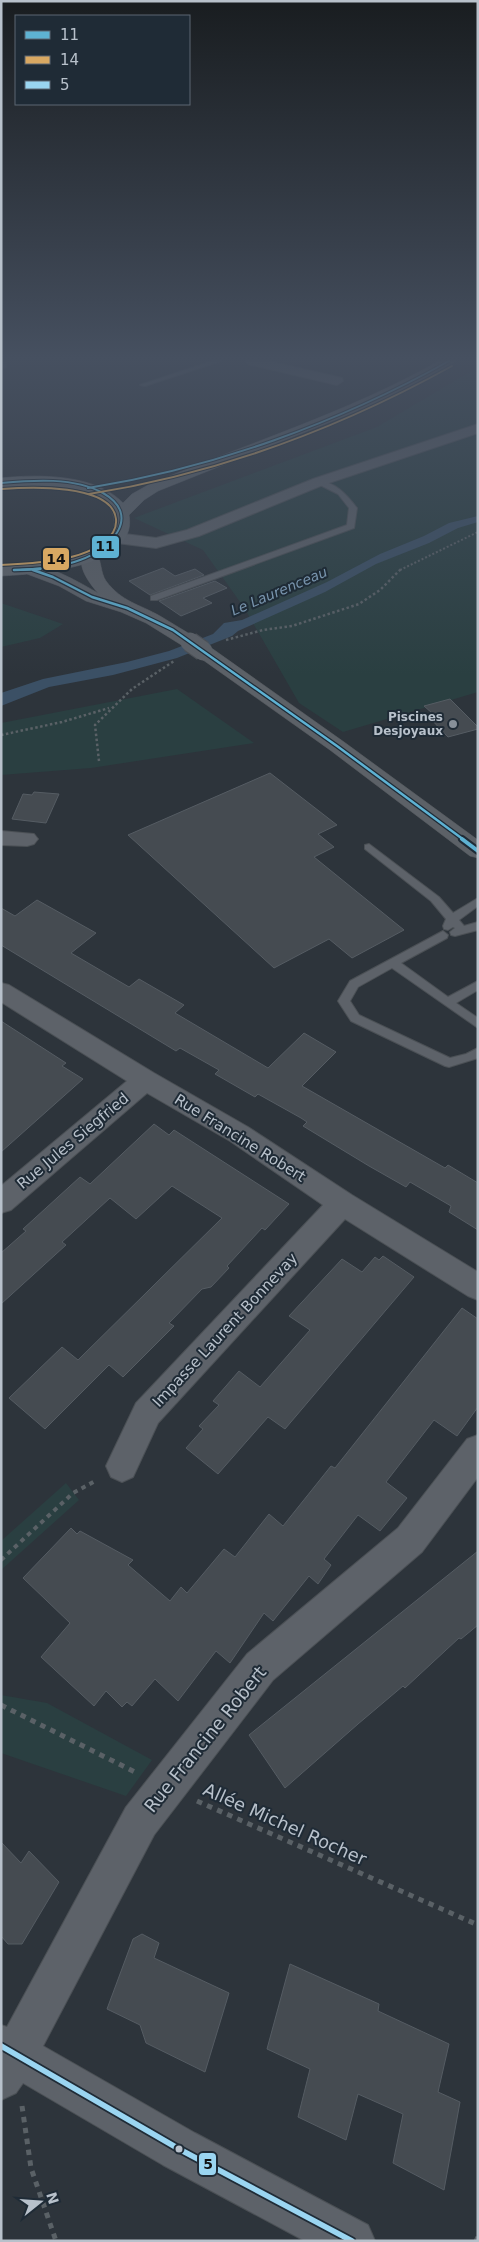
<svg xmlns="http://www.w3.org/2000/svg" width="479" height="2242" font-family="'DejaVu Sans',sans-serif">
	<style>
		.green { fill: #2a3f41 }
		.water { fill: #3b5065 }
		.building { fill: #454b51; stroke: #555c63 }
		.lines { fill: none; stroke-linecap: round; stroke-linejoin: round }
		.lane-casing { stroke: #4b5055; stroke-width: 2 }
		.street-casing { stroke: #4b5055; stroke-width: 2 }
		.secondary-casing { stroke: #4b5055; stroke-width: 1 }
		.primary-casing { stroke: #4b5158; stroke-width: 1 }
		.path-far3 { stroke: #5a6166; stroke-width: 2; stroke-dasharray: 2 2; stroke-linecap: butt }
		.path-far2 { stroke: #5a6166; stroke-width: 2.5; stroke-dasharray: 2.5 2.5; stroke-linecap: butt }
		.path-far1 { stroke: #5a6166; stroke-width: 4; stroke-dasharray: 4.5 4.5; stroke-linecap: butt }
		.path { stroke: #5a6166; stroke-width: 5; stroke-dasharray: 5.5 5.5; stroke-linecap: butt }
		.lane { fill: #5d6269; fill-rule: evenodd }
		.street { fill: #5d6269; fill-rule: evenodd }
		.secondary { fill: #5c6167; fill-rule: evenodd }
		.primary { fill: #5f656b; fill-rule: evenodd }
		.secondary-bridge-casing { stroke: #4b5055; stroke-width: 21; stroke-linecap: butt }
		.secondary-bridge { stroke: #5c6167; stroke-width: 19 }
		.bus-1-far2-casing { stroke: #1f2b36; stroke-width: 4 }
		.bus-1-far1-casing { stroke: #1f2b36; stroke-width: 5 }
		.bus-1-casing { stroke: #1f2b36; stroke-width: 8 }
		.bus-2-casing { stroke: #1f2b36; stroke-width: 4 }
		.bus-3-casing { stroke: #1f2b36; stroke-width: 9 }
		.bus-1-far2 { stroke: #5eb2d3; stroke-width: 2 }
		.bus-1-far1 { stroke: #5eb2d3; stroke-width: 2.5 }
		.bus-1 { stroke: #5eb2d3; stroke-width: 4 }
		.bus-2 { stroke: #d8a862; stroke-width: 2 }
		.bus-3 { stroke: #9ad5f1; stroke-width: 5.5 }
		.poi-dot { fill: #879099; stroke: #1f2b36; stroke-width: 2 }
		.bus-dot { fill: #b8c1cb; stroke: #1f2b36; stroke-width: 2 }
		.labels { text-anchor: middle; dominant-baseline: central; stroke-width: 4; stroke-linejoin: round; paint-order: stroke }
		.far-poi-label { font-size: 12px; font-weight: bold; fill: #b8c1cb; stroke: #1f2b36; text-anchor: end }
		.far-water-label { font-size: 14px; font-style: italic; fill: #7894ad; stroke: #1f2b36 }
		.street-label { font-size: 15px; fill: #b8c1cb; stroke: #1f2b36 }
		.near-street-label { font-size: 18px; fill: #b8c1cb; stroke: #1f2b36 }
		.line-badge { stroke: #1f2b36; stroke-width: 2 }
		.pale-badge-label { font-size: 14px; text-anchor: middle; font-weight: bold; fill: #111 }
	</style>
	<rect width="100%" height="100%" fill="#2d343b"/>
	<g class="green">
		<path d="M478 367V692L343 732 299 703 245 609 203 550 134 518 377 427Z"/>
		<path d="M1 603 63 624 40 638 1 647Z"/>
		<path d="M177 689 254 743 91 768 1 775V723Z"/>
		<path d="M66 1483 79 1500 1 1570V1541Z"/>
		<path d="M1 1695 47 1703 152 1760 126 1796 1 1753Z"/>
	</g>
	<path class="water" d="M478 516V522L458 528 429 543 376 564 325 592 238 631 232 636 177 658 113 675 49 687 1 706V693L43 679 127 662 169 651 213 634 224 623 242 620 327 582 380 554 424 536 449 523Z"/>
	<g class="building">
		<path d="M163 568 175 576 195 569 204 575 150 595 129 581Z"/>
		<path d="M215 581 227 588 203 598 212 603 181 616 159 601Z"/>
		<path d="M450 699 478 727V729L448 737 427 715 432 713 424 706Z"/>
		<path d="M270 773 337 825 318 834 334 847 314 857 404 930 352 958 329 939 274 968 128 835Z"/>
		<path d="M34 792 59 794 46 823 12 819 23 794 32 795Z"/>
		<path d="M37 900 96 933 71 953 129 987 139 979 184 1005 175 1013 268 1068 304 1033 336 1052 302 1086 445 1168 448 1165 478 1183V1230L449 1212 451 1206 410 1182 406 1187 369 1166 303 1126 307 1122 301 1118 258 1094 255 1097 215 1074 219 1070 180 1048 176 1051 1 945V908L15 916Z"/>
		<path d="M1 1021 66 1063 62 1066 83 1079 1 1152Z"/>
		<path d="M154 1124 169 1135 174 1130 289 1204 265 1230 262 1228 227 1266 229 1268 211 1287 202 1289 169 1323 174 1326 123 1377 109 1365 45 1429 9 1398 62 1347 78 1360 222 1218 172 1186 136 1219 110 1198 62 1242 66 1245 1 1304V1253L26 1231 23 1229 80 1177 90 1184Z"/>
		<path d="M383 1256 414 1277 285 1429 268 1417 218 1474 186 1448 203 1429 199 1426 219 1405 213 1401 239 1371 260 1387 310 1330 289 1316 342 1259 362 1272 375 1257 379 1260Z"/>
		<path d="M462 1308 478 1319V1407L457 1436 434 1420 386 1482 407 1498 380 1531 358 1515 324 1559 331 1565 318 1584 309 1576 273 1621 264 1613 230 1663 216 1651 178 1701 155 1679 132 1706 127 1702 122 1707 106 1691 94 1706 41 1657 70 1623 23 1578 71 1528 77 1534 80 1531 133 1560 128 1565 170 1601 181 1587 187 1593 224 1549 235 1557 269 1514 283 1526 331 1466 335 1468Z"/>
		<path d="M478 1551V1625L461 1639 459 1638 405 1688 403 1686 358 1724 285 1788 249 1735Z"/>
		<path d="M1 1842 21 1863 29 1851 59 1882 22 1944H8L1 1936Z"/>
		<path d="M142 1934 159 1943 154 1958 229 1993 205 2072 146 2043 140 2025 107 2009 133 1939Z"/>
		<path d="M290 1964 379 2004 378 2011 449 2044 438 2092 460 2102 444 2190 393 2163 403 2114 358 2094 346 2140 298 2117 310 2069 267 2049Z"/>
	</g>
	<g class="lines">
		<g class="lane-casing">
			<g id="lane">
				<path d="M1 361H6V367L1 369Z"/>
				<path d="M212 361H221L145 386 140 385Z"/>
				<path d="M316 481C334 480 347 495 357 508L354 528 157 600H151V596L347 525 349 508 338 494 316 483Z"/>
				<path d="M369 844 439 897 453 913 478 898V906L459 920 464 926 478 922V930L455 936 451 935 450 932 455 928 453 927 448 930 444 929 443 926 446 919 431 901 365 849V845Z"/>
				<path d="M443 931 448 935 447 938 401 963 448 997 478 981V990L456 1003 478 1018V1028L392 968 358 987 350 1001 359 1015 450 1058 466 1054 478 1048V1058L449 1067 445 1066 351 1021 338 1001 350 981Z"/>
			</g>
		</g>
		<g class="street-casing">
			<g id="street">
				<path d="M246 361H268L342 378 343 381 337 385 248 364Z"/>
				<path d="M478 424V433L323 485 199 536 156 548 117 543 111 541 109 538 111 535 117 533 156 538 187 530 313 479Z"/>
				<path d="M1 831 34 834 38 839 34 844 27 846 1 845Z"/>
				<path d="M1 983 9 985 154 1073 248 1127 352 1195 478 1272V1300L468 1296 345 1219 158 1423 133 1477 122 1482 111 1477 106 1466 136 1403 323 1205 230 1141 147 1093 11 1210 1 1213V1186L127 1081 1 1002Z"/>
				<path d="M478 1435V1477L422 1552 273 1680 154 1835 43 2046 195 2133 368 2225 375 2241H305L163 2165 23 2083 16 2093 1 2100V2025L7 2027 126 1807 247 1654 398 1528 467 1439Z"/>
			</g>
		</g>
		<g class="secondary-casing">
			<g id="secondary">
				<path d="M90 551 96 552C102 561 100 572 106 581 122 602 139 604 160 616 172 623 184 631 197 638L199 642 197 646 190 648 183 646 146 623 121 612 86 601 59 586 27 574 24 570 27 566C46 562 82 584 98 593 90 584 75 565 84 552Z"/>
				<path d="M203 645 210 647 344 742 478 840V858L470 856 330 750 196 655 194 651 196 647Z"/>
			</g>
		</g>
		<g class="primary-casing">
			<path id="primary" d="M439 361H456L419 384 383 401 158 491 144 500 129 515C139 568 36 574 1 576V566C33 564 74 564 101 544 109 538 116 529 114 518 108 481 30 484 1 488V478C38 474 96 474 123 503L132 494 148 485C245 444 347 413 439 361Z"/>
		</g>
		<path class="path-far3" d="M400 570 478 532"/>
		<g class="path-far2">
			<path d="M226 640 263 630 292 626 359 604 380 590 401 569"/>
			<path d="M1 735 62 722 109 708"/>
			<path d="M99 761 95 725 132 689 174 661"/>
		</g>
		<path class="path-far1" d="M1 1560 73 1493 97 1480"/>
		<g class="path">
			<path d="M1 1705 135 1772"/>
			<path d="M197 1801 478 1925"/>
			<path d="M22 2106 31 2168 56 2241"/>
			<path d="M476 2241 478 2237"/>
		</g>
		<use href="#lane" class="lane"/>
		<use href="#street" class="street"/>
		<use href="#secondary" class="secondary"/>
		<use href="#primary" class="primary"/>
		<g class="secondary-bridge-casing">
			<path id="secondary-bridge" d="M190 642 203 651"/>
		</g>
		<use href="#secondary-bridge" class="secondary-bridge"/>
		<g class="bus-1-far2-casing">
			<g id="bus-1-far2">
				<path d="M1 483C33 480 74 477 103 493 143 516 110 550 80 560 61 567 40 569 20 570"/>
				<path d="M88 488C214 468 338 423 449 361"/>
			</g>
		</g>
		<g class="bus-1-far1-casing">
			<g id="bus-1-far1">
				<path d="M14 570 40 569"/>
				<path d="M33 570 53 577 92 597 127 608 173 630 337 746 464 840"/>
			</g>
		</g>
		<g class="bus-1-casing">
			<path id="bus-1" d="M462 839 478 851"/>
		</g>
		<g class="bus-2-casing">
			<g id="bus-2">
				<path d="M89 494C216 474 340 428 452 366"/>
				<path d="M1 565C32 563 80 562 104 542 112 536 117 529 116 519 112 483 28 487 2 489"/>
			</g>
		</g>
		<g class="bus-3-casing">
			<path id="bus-3" d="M1 2046 179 2149 352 2241"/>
		</g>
		<use href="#bus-1-far2" class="bus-1-far2"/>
		<use href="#bus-1-far1" class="bus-1-far1"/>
		<use href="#bus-1" class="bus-1"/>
		<use href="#bus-2" class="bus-2"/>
		<use href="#bus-3" class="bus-3"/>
	</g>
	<linearGradient id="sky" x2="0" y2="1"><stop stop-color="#191d20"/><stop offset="0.53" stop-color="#465060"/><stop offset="1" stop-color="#465060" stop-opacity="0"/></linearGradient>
	<rect width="479" height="675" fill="url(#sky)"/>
	<circle class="poi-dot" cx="453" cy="724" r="5"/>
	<circle class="bus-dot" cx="179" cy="2149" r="4.5"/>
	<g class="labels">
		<g class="far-poi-label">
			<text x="443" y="717">Piscines<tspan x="443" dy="14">Desjoyaux</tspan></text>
		</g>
		<g class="far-water-label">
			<text transform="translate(279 591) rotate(-23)">Le Laurenceau</text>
		</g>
		<g class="street-label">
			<text transform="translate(240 1138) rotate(32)">Rue Francine Robert</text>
			<text transform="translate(73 1141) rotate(-40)">Rue Jules Siegfried</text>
			<text transform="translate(225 1330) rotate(-47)">Impasse Laurent Bonnevay</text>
		</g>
		<g class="near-street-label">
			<text transform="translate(205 1739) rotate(-51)">Rue Francine Robert</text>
			<text transform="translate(285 1824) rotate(24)">Allée Michel Rocher</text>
		</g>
	</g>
	<g class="line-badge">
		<rect x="91" y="535" width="29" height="24" rx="5" fill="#5eb2d3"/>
		<rect x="42" y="547" width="28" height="24" rx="5" fill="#d8a862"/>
		<rect x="198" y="2152" width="19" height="24" rx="5" fill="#9ad5f1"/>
	</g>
	<g class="pale-badge-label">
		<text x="105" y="551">11</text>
		<text x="56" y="564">14</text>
		<text x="208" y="2169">5</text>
	</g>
	<rect width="479" height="2242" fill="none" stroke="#b8c1cb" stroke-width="5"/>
	<rect x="15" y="15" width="175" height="90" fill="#1f2b36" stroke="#5c6772"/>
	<rect x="25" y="31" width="25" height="8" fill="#5eb2d3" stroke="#5c6772"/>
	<text x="60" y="40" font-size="15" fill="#b8c1cb">11</text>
	<rect x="25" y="56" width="25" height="8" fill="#d8a862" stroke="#5c6772"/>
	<text x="60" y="65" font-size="15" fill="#b8c1cb">14</text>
	<rect x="25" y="81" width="25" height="8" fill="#9ad5f1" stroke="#5c6772"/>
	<text x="60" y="90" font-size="15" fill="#b8c1cb">5</text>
	<g transform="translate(40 2202) rotate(73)" stroke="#1f2b36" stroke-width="4" paint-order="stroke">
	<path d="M0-4L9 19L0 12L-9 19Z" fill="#b8c1cb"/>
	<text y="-8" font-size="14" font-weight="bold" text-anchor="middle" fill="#b8c1cb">N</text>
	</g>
</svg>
